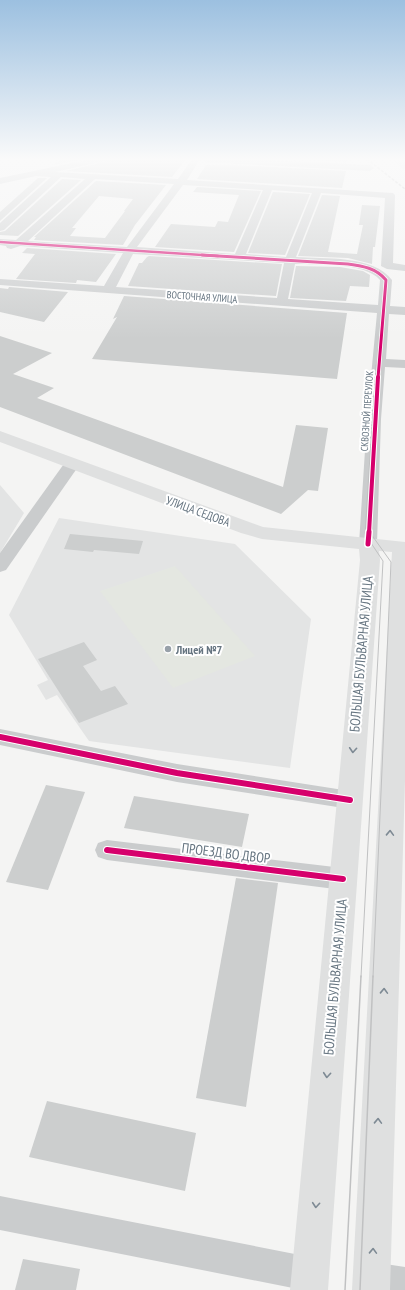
<svg xmlns="http://www.w3.org/2000/svg" width="405" height="1290" font-family="'PT Sans Narrow',sans-serif">
	<style>
		.built { fill: #e3e4e4 }
		.green { fill: #e4e7e1 }
		.building { fill: #cccece; fill-rule: evenodd }
		.lines { fill: none; stroke-linecap: round; stroke-linejoin: round }
		.minor { fill: #cacccd; fill-rule: evenodd }
		.major { fill: #dfe0e0; fill-rule: evenodd }
		.tram-far1 { stroke: #c0c1c2; stroke-width: 1 }
		.tram { stroke: #c0c1c2; stroke-width: 1.5 }
		.rail { stroke: #c0c1c2; stroke-width: 1.5; stroke-dasharray: 3 1.5; stroke-linecap: butt }
		.cycleway-far4-casing { stroke: #fff; stroke-width: 3.5 }
		.cycleway-far3-casing { stroke: #fff; stroke-width: 4.5 }
		.cycleway-far2-casing { stroke: #fff; stroke-width: 6 }
		.cycleway-far1-casing { stroke: #fff; stroke-width: 8 }
		.cycleway-casing { stroke: #fff; stroke-width: 8 }
		.cycleway-far4 { stroke: #d6006c; stroke-width: 2.5 }
		.cycleway-far3 { stroke: #d6006c; stroke-width: 3 }
		.cycleway-far2 { stroke: #d6006c; stroke-width: 4 }
		.cycleway-far1 { stroke: #d6006c; stroke-width: 5 }
		.cycleway { stroke: #d6006c; stroke-width: 6 }
		.oneway { stroke: #7e8a94 }
		.poi-dot { fill: #98a1a9; stroke: #fff; stroke-width: 1.5 }
		.labels { text-anchor: middle; dominant-baseline: central; stroke-width: 4; stroke-linejoin: round; paint-order: stroke }
		.far-street-label { font-size: 10px; fill: #667581; stroke: #fff }
		.street-label { font-size: 12px; fill: #667581; stroke: #fff }
		.poi-label { font-size: 12px; font-weight: bold; fill: #667581; stroke: #fff; text-anchor: start }
		.near-street-label { font-size: 14px; fill: #667581; stroke: #fff }
	</style>
	<rect width="100%" height="100%" fill="#f4f4f3"/>
	<g class="built">
		<path d="M0 485 24 513 0 553Z"/>
		<path d="M59 518 235 544 311 619 290 768 89 741 57 695 46 700 37 685 48 680 9 615Z"/>
	</g>
	<path class="green" d="M175 566 255 656 173 688 100 591Z"/>
	<g class="building">
		<path d="M61 159H85L53 165Z"/>
		<path d="M106 159H186L172 177 66 171 104 162Z"/>
		<path d="M292 159H348L346 162Z"/>
		<path d="M206 165 254 166 346 171 342 188 197 179Z"/>
		<path d="M38 178H47L0 221V212Z"/>
		<path d="M62 179 81 180 18 236 0 235V232L5 231Z"/>
		<path d="M96 181 166 185 135 225 123 245 34 240 36 237H34ZM99 196 133 199 124 211H125L105 238 70 236 76 228H72Z"/>
		<path d="M197 187 261 191 234 252 155 247 171 224 215 227 218 221 228 222 239 195 193 192Z"/>
		<path d="M273 192 310 194 285 255 248 253Z"/>
		<path d="M322 195 340 196 328 252 357 254 363 225H359L362 205 380 206 375 247H373L372 264 348 258 298 256Z"/>
		<path d="M27 248 116 254 96 282 77 280 76 283 16 279 35 254 22 253Z"/>
		<path d="M147 257 149 256 282 264 276 296 128 286 139 263H142Z"/>
		<path d="M296 266 340 267 363 271 370 275 369 287 350 286 346 301 290 298Z"/>
		<path d="M9 287 68 292 44 322 0 312V288L8 289Z"/>
		<path d="M124 296 347 313 337 379 92 359 117 317 113 319Z"/>
		<path d="M0 336 52 353 13 374 54 388 37 398 283 487 296 425 328 428 318 491 308 490 281 514 0 407Z"/>
		<path d="M70 534 143 541 139 554 94 550 93 552 64 549Z"/>
		<path d="M84 642 97 660 83 666 101 691 115 686 128 704 79 723 38 659Z"/>
		<path d="M46 785 85 792 48 890 6 882Z"/>
		<path d="M134 796 249 814 242 847 124 828Z"/>
		<path d="M236 878 278 883 246 1107 196 1098Z"/>
		<path d="M47 1101 196 1133 185 1191 29 1157Z"/>
		<path d="M23 1259 80 1269 76 1290H15Z"/>
	</g>
	<g class="lines">
		<g class="minor">
			<path d="M91 159H105L104 161 55 172 178 179 192 159H200L187 180 393 193 395 195 393 263 405 265V271L387 269 381 266 385 198 321 193 296 257C324 259 374 255 392 280L390 306 405 307V315L389 314 386 359 405 360V368L385 367 381 419 377 544 374 548 368 549 362 548 359 544 367 419 377 313 0 285V279L104 286 123 253 20 246 11 249 7 248 6 246 0 245V239L16 240 85 179 61 177 4 230 0 231V223L51 177 36 176 0 184V178ZM95 179 174 184 127 247 28 241ZM183 185 263 190 235 254 137 247ZM272 190 312 193 286 257 246 254ZM133 254 284 263 277 298 116 287ZM295 264C317 265 365 262 380 280L378 305 288 299Z"/>
			<path d="M202 159H247L370 165 374 168 370 171 206 162Z"/>
			<path d="M72 459 78 461 80 464 6 570 0 572V553L66 461Z"/>
			<path d="M0 729 177 764 350 791 358 793 362 800 358 807 350 809 177 782 0 745Z"/>
			<path d="M107 840 343 868 352 871 356 879 352 887 343 890 107 860 98 857 95 850 98 843Z"/>
			<path d="M0 1196 310 1257 322 1262 327 1274 322 1286 313 1290H303L0 1230Z"/>
			<path d="M372 1262 405 1267V1290H359L355 1279 360 1267Z"/>
		</g>
		<g class="major">
			<path d="M391 159H401L405 162V169L402 168Z"/>
			<path d="M0 431 263 527 405 542V781L390 1290H352L392 552 379 551 380 560 328 1290H290L360 560 359 549 262 539 241 533 0 442Z"/>
		</g>
		<g class="tram-far1">
			<path d="M0 241 348 263 376 269 388 280 383 323 371 534 391 562 373 977"/>
			<path d="M361 977 383 561 365 534 376 365"/>
		</g>
		<g class="tram">
			<path d="M345 1290 361 976"/>
			<path d="M360 1290 373 976"/>
		</g>
		<path class="rail" d="M367 159 405 189"/>
		<g class="cycleway-far4-casing">
			<path id="cycleway-far4" d="M0 242 218 256"/>
		</g>
		<g class="cycleway-far3-casing">
			<path id="cycleway-far3" d="M202 255 348 264C363 266 376 268 386 280L378 378"/>
		</g>
		<g class="cycleway-far2-casing">
			<path id="cycleway-far2" d="M369 533 378 377"/>
		</g>
		<g class="cycleway-far1-casing">
			<path id="cycleway-far1" d="M368 544 369 532"/>
		</g>
		<g class="cycleway-casing">
			<g id="cycleway">
				<path d="M0 737 177 773 350 800"/>
				<path d="M107 850 343 879"/>
			</g>
		</g>
		<use href="#cycleway-far4" class="cycleway-far4"/>
		<use href="#cycleway-far3" class="cycleway-far3"/>
		<use href="#cycleway-far2" class="cycleway-far2"/>
		<use href="#cycleway-far1" class="cycleway-far1"/>
		<use href="#cycleway" class="cycleway"/>
	</g>
	<defs><path id="oneway-chevron" d="M-2-3.5L2.5 0L-2 3.5" fill="none" stroke-width="1.6" stroke-linecap="round" stroke-linejoin="round"/></defs>
	<g class="oneway">
		<use href="#oneway-chevron" transform="translate(353 750) rotate(94)"/>
		<use href="#oneway-chevron" transform="translate(390 833) rotate(-88)"/>
		<use href="#oneway-chevron" transform="translate(384 991) rotate(-88)"/>
		<use href="#oneway-chevron" transform="translate(327 1075) rotate(95)"/>
		<use href="#oneway-chevron" transform="translate(378 1121) rotate(-88)"/>
		<use href="#oneway-chevron" transform="translate(316 1205) rotate(95)"/>
		<use href="#oneway-chevron" transform="translate(373 1251) rotate(-88)"/>
	</g>
	<linearGradient id="sky" x2="0" y2="1"><stop stop-color="#9cc0e0"/><stop offset="0.47" stop-color="#fafafa"/><stop offset="1" stop-color="#fafafa" stop-opacity="0"/></linearGradient>
	<rect width="405" height="339" fill="url(#sky)"/>
	<circle class="poi-dot" cx="168" cy="649" r="4"/>
	<g class="labels">
		<g class="far-street-label">
			<text transform="translate(202 297) rotate(4)">ВОСТОЧНАЯ УЛИЦА</text>
			<text transform="translate(367 411) rotate(-86)">СКВОЗНОЙ ПЕРЕУЛОК</text>
		</g>
		<g class="street-label">
			<text transform="translate(198 511) rotate(20)">УЛИЦА СЕДОВА</text>
		</g>
		<g class="poi-label">
			<text x="176" y="649">Лицей №7</text>
		</g>
		<g class="near-street-label">
			<text transform="translate(361 654) rotate(-85)">БОЛЬШАЯ БУЛЬВАРНАЯ УЛИЦА</text>
			<text transform="translate(226 853) rotate(7)">ПРОЕЗД ВО ДВОР</text>
			<text transform="translate(335 977) rotate(-85)">БОЛЬШАЯ БУЛЬВАРНАЯ УЛИЦА</text>
		</g>
	</g>
</svg>
